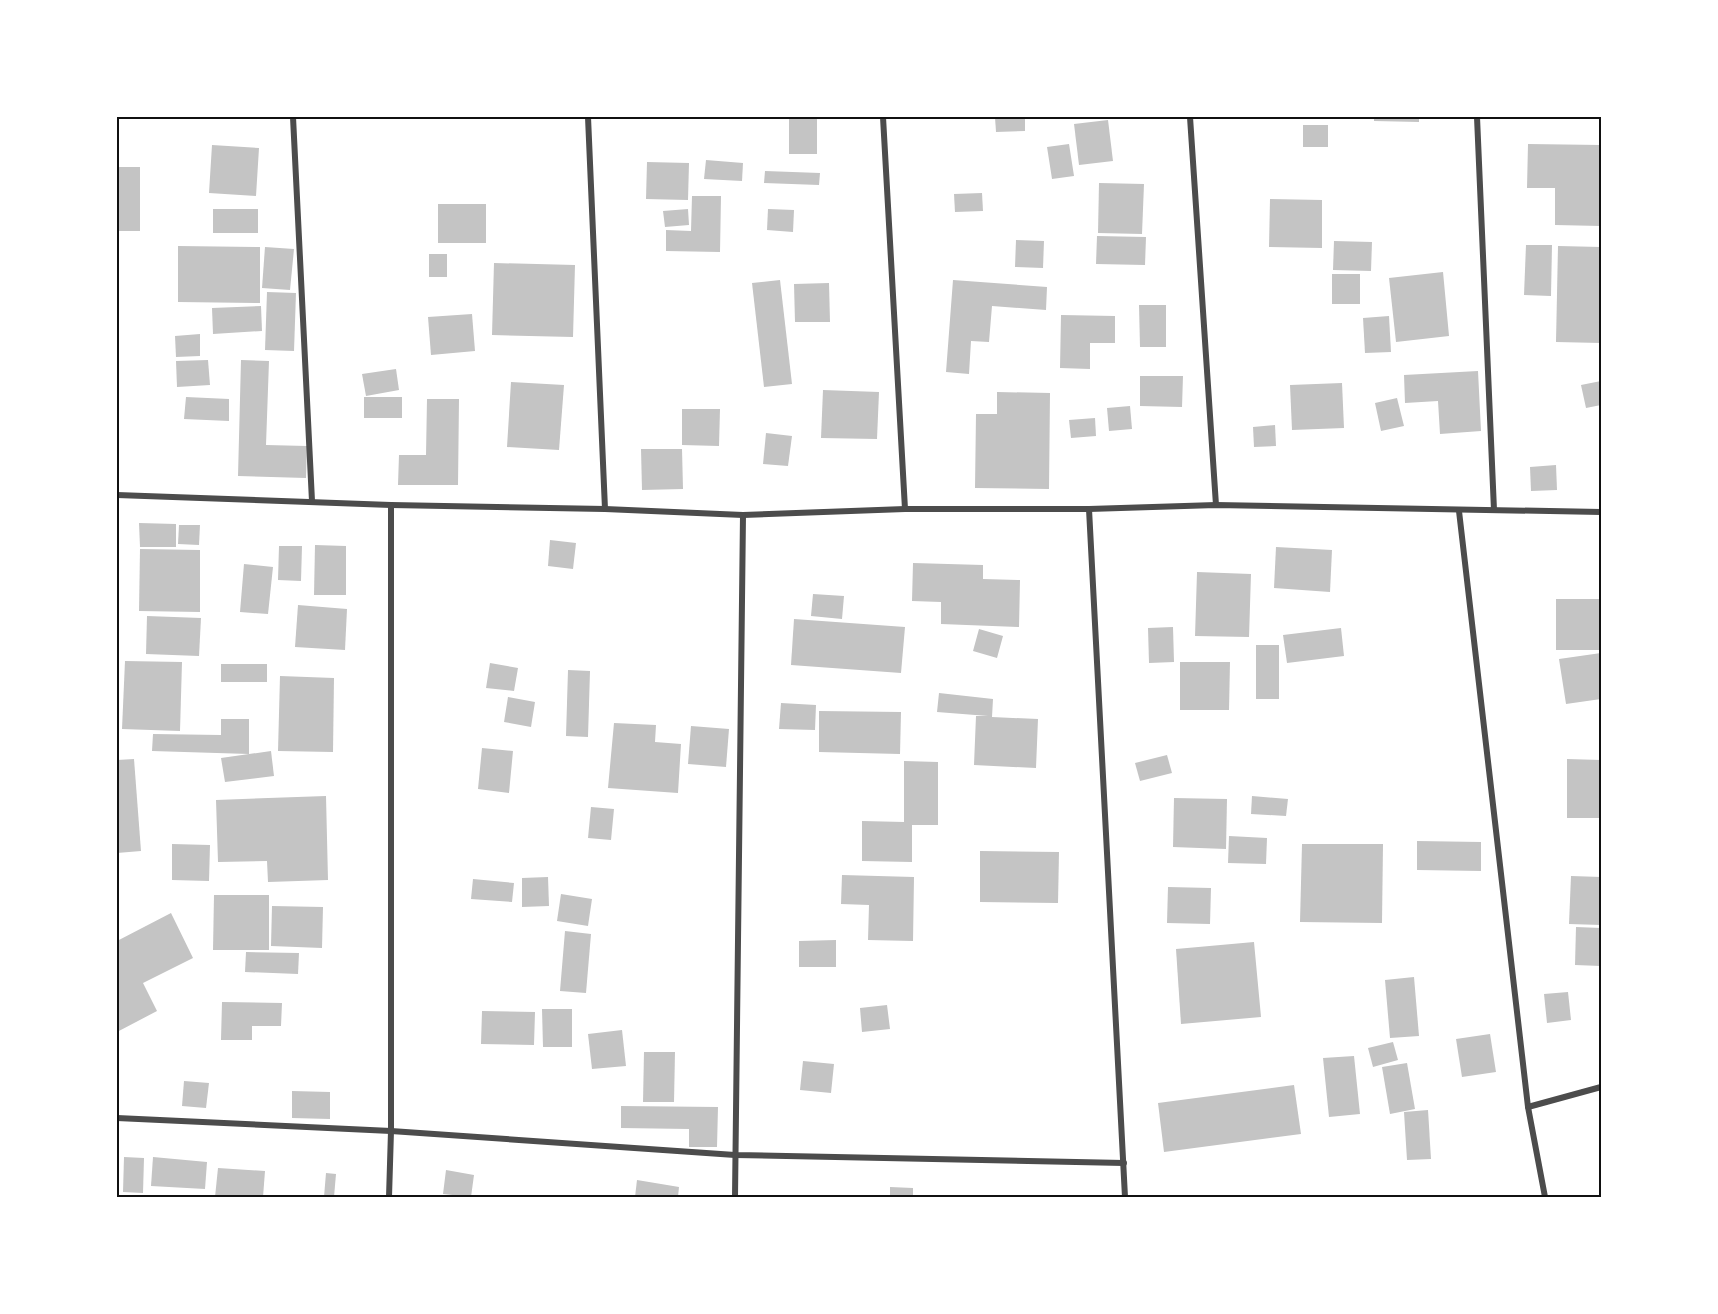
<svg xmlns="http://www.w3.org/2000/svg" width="1718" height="1314" font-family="'Golos Text',sans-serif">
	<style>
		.building { fill: #c4c4c4 }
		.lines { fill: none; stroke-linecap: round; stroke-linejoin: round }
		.minor { stroke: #4c4c4c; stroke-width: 6 }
		.neatline { fill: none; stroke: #111; stroke-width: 2 }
	</style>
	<rect width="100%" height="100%" fill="#fff"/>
	<g class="building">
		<path d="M784 117H817V154H789V119H784Z"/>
		<path d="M995 117H1025V131L996 132Z"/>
		<path d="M1374 117H1419V122L1374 121Z"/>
		<path d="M1108 120 1113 161 1079 165 1074 124Z"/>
		<rect x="1303" y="125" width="25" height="22"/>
		<path d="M1069 144 1074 176 1052 179 1047 147Z"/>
		<path d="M1528 144 1601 145V226L1555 225V188H1527Z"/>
		<path d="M212 145 259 148 256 196 209 193Z"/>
		<path d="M706 160 743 163 742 181 704 179Z"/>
		<path d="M647 162 689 163 688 200 646 199Z"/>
		<rect x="117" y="167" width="23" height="64"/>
		<path d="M765 171 820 173 819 185 764 183Z"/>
		<path d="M1099 183 1144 184 1142 234 1098 233Z"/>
		<path d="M982 193 983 211 955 212 954 194Z"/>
		<path d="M692 196H721L720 252 666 251V230L691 231Z"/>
		<path d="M1270 199 1322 200V248L1269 247Z"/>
		<rect x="438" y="204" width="48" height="39"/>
		<rect x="213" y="209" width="45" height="24"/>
		<path d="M688 209 689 225 665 227 663 211Z"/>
		<path d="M768 209 794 210 793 232 767 230Z"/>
		<path d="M1097 236 1146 237 1145 265 1096 264Z"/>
		<path d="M1016 240 1044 241 1043 268 1015 267Z"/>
		<path d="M1334 241 1372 242 1371 271 1333 270Z"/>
		<path d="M1526 245H1552L1551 296 1524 295Z"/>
		<path d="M178 246 260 247V303L178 302Z"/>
		<path d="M1558 246 1601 247V343L1556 342Z"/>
		<path d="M265 247 294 249 290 290 262 288Z"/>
		<rect x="429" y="254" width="18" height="23"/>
		<path d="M494 263 575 265 573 337 492 335Z"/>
		<path d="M1443 272 1449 336 1396 342 1389 278Z"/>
		<rect x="1332" y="274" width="28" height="30"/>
		<path d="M780 280 792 384 764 387 752 283Z"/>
		<path d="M953 280 1047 287 1046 310 992 306 989 342 971 341 969 374 946 372Z"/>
		<path d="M829 283 830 322H795L794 284Z"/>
		<path d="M267 292 296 293 294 351 265 350Z"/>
		<path d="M1139 305H1166V347H1140Z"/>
		<path d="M261 306 262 331 213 334 212 308Z"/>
		<path d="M472 314 475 351 431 355 428 317Z"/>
		<path d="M1061 315 1115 316V343H1090V369L1060 368Z"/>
		<path d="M1389 316 1391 352 1365 353 1363 318Z"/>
		<path d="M200 334V356L176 357 175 336Z"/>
		<path d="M208 360 210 385 177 387 176 361Z"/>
		<path d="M241 360 269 361 266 445 307 446 306 478 238 476Z"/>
		<path d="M396 369 399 390 366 396 362 374Z"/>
		<path d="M1478 371 1481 431 1440 434 1438 401 1405 403 1404 375Z"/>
		<path d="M1140 376H1183L1182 407 1140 406Z"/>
		<path d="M1601 381V405L1586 408 1581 385Z"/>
		<path d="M511 382 564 385 559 450 507 447Z"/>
		<path d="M1342 383 1344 428 1292 430 1290 385Z"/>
		<path d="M823 390 879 392 877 439 821 438Z"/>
		<path d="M997 392 1050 393 1049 489 975 488 976 414H997Z"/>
		<path d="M186 397 229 399V421L184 419Z"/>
		<rect x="364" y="397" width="38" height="21"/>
		<path d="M1397 398 1404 426 1381 431 1375 403Z"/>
		<path d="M427 399H459L458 485H398L399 455H426Z"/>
		<path d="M1130 406 1132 429 1109 431 1107 408Z"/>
		<path d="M682 409H720L719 446 682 445Z"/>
		<path d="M1095 418 1096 436 1071 438 1069 420Z"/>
		<path d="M1275 425 1276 446 1254 447 1253 427Z"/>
		<path d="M766 433 792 436 788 466 763 464Z"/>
		<path d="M641 449H682L683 489 642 490Z"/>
		<path d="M1556 465 1557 490 1531 491 1530 467Z"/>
		<path d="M139 523 176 524V547H140Z"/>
		<path d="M179 525H200L199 545 178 544Z"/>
		<path d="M550 540 576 543 573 569 548 566Z"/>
		<path d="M315 545 346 546V595H314Z"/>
		<path d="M279 546H302L301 581 278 580Z"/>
		<path d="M1276 547 1332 550 1330 592 1274 588Z"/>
		<path d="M140 549 200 550V612L139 611Z"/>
		<path d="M913 563 983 565V579L1020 580 1019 627 941 624V602L912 601Z"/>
		<path d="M244 564 273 567 268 614 240 612Z"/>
		<path d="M1197 572 1251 574 1249 637 1195 636Z"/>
		<path d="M813 594 844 596 842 619 811 616Z"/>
		<rect x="1556" y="599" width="45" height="51"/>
		<path d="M298 605 347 609 345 650 295 647Z"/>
		<path d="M147 616 201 618 199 656 146 654Z"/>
		<path d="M794 619 905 627 901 673 791 665Z"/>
		<path d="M1173 627 1174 662 1149 663 1148 628Z"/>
		<path d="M1341 628 1344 656 1287 663 1283 635Z"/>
		<path d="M979 629 1003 636 997 658 973 651Z"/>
		<rect x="1256" y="645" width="23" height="54"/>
		<path d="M1601 653V699L1566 704 1559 659Z"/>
		<path d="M125 661 182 662 180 731 122 729Z"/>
		<path d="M1180 662H1230L1229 710H1180Z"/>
		<path d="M490 663 518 668 514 691 486 688Z"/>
		<rect x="221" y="664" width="46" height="18"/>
		<path d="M568 670 590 671 588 737 566 736Z"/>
		<path d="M280 676 334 678 333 752 278 751Z"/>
		<path d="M939 693 993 699 992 717 1038 719 1036 768 974 765 976 716H988L937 712Z"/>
		<path d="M508 697 535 702 531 727 504 722Z"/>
		<path d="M781 703 816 705 815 730 779 729Z"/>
		<path d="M819 711 901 712 900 754 819 752Z"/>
		<path d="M221 719H249V754L152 751 153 734 221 735Z"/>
		<path d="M614 723 656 725 655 742 681 744 678 793 608 788Z"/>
		<path d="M691 726 729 729 726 767 688 764Z"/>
		<path d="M482 748 513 751 509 793 478 789Z"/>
		<path d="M271 751 274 776 225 782 221 758Z"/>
		<path d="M1167 755 1172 773 1140 781 1135 763Z"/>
		<path d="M134 759 141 851 117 853V760Z"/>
		<path d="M1567 759 1601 760V818H1567Z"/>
		<path d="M904 761 938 762V825H912V862L862 861V821L904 822Z"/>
		<path d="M326 796 328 880 268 882 267 861 218 862 216 800Z"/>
		<path d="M1252 796 1288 799 1286 816 1251 814Z"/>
		<path d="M1174 798 1227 799 1226 849 1173 847Z"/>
		<path d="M591 807 614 809 611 840 588 838Z"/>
		<path d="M1229 836 1267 838 1266 864 1228 863Z"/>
		<path d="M1417 841 1481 842V871L1417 870Z"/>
		<path d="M172 844 210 845 209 881 172 880Z"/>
		<path d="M1302 844H1383L1382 923 1300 922Z"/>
		<path d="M980 851 1059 852 1058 903 980 902Z"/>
		<path d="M842 875 914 877 913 941 868 940 869 905 841 904Z"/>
		<path d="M1571 876 1601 877V925L1569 924Z"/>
		<path d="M548 877 549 906 522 907V878Z"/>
		<path d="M473 879 514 883 512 902 471 899Z"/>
		<path d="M1168 887 1211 888 1210 924 1167 923Z"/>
		<path d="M561 894 592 899 588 926 557 921Z"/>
		<path d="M214 895H269V950H213Z"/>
		<path d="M272 906 323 907 322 948 271 946Z"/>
		<path d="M171 913 193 958 143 983 157 1011 117 1032V941Z"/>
		<path d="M1576 927 1601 928V966L1575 965Z"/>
		<path d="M565 931 591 934 586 993 560 991Z"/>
		<path d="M836 940V967H799V941Z"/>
		<path d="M1254 942 1261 1017 1181 1024 1176 949Z"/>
		<path d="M246 952 299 953 298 974 245 972Z"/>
		<path d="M1414 977 1419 1036 1390 1038 1385 980Z"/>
		<path d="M1568 992 1571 1020 1547 1023 1544 994Z"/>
		<path d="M222 1002 282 1003 281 1026H252V1040H221Z"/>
		<path d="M887 1005 890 1029 862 1032 860 1008Z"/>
		<path d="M542 1009H572V1047H543Z"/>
		<path d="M482 1011 535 1012 534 1045 481 1044Z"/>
		<path d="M622 1030 626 1066 592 1069 588 1034Z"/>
		<path d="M1490 1034 1496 1072 1462 1077 1456 1039Z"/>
		<path d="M1393 1042 1398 1060 1373 1067 1368 1048Z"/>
		<path d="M644 1052H675L674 1102H643Z"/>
		<path d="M1354 1056 1360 1114 1329 1117 1323 1058Z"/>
		<path d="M803 1061 834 1064 831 1093 800 1090Z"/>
		<path d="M1407 1063 1415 1109 1390 1114 1382 1067Z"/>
		<path d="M184 1081 209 1083 206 1108 182 1106Z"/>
		<path d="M1294 1085 1301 1134 1164 1152 1158 1103Z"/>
		<path d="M292 1091 330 1092V1119L292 1118Z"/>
		<path d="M621 1106 718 1107 717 1147H689V1129L621 1128Z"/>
		<path d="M1428 1110 1431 1159 1407 1160 1404 1112Z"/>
		<path d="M124 1157 144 1158 143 1193 123 1192Z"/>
		<path d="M153 1157 207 1162 205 1189 151 1186Z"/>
		<path d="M218 1168 265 1171 263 1197H215Z"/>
		<path d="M446 1170 474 1175 471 1197 443 1194Z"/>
		<path d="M326 1173 336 1174 334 1197H324Z"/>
		<path d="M637 1180 679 1187 678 1197H635Z"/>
		<path d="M890 1187 913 1188V1197H890Z"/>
	</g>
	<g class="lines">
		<g class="minor">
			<path d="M293 117 312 501"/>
			<path d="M588 117 605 509"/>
			<path d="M883 117 905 509"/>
			<path d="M1190 117 1216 505"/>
			<path d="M1477 117 1494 510"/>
			<path d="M117 495 391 505 605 509 743 515 905 509H1089L1216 505 1601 512"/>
			<path d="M1089 509 1125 1197"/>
			<path d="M1459 511 1528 1107 1545 1197"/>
			<path d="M1528 1107 1601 1087"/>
			<path d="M117 1118 391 1131 735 1155 1124 1163"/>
			<path d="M389 1197 391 1131V505"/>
			<path d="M735 1197 743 515"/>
		</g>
	</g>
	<rect width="1718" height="1314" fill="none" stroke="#ffffff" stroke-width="237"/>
	<rect x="118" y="118" width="1482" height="1078" class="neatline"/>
</svg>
